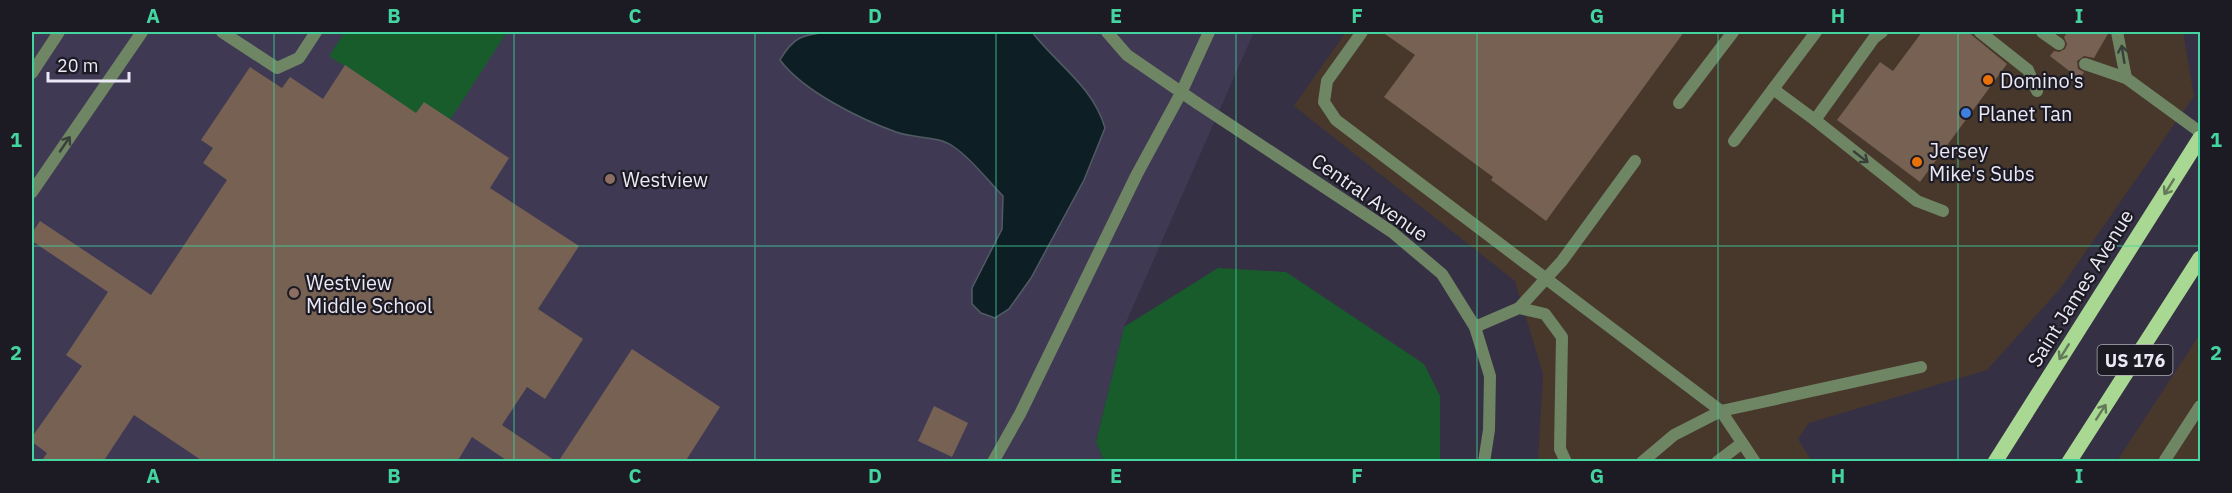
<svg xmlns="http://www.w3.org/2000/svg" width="2232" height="493" font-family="'IBM Plex Sans',sans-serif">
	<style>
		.commercial { fill: #48382c }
		.built { fill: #3f3954 }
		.green { fill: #195c2c }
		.water { fill: #0e1e25; stroke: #515b64; stroke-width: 1.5 }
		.building { fill: #766152 }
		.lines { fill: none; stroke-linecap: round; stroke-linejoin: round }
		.service { stroke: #6f8664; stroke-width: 12 }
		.minor { stroke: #6f8664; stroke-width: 12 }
		.primary { stroke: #a8d891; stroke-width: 15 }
		.oneway { stroke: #39403a }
		.oneway2 { stroke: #62795a }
		.grid { fill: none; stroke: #44d4a0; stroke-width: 1.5; stroke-opacity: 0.55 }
		.food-dot { fill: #e8710a; stroke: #1c1a23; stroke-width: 2 }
		.shop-dot { fill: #3f7fe0; stroke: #1c1a23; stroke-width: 2 }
		.education-dot { fill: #8d6e63; stroke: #1c1a23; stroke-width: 2 }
		.labels { text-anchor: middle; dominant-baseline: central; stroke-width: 4.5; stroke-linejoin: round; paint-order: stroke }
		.shield { fill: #1c1a23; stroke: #aeabb7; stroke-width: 1.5 }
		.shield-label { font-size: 18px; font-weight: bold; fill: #ece9f7 }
		.poi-label { font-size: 20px; fill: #ece9f7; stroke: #1c1a23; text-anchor: start }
		.street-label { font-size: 20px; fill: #ece9f7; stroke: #1c1a23 }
		.neatline { fill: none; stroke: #44d4a0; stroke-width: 2 }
		.grid-label { font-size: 20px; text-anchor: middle; font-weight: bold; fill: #44d4a0 }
	</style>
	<rect width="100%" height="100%" fill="#353044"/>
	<g class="commercial">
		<path d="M1346 32H2183L2194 96 2059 290 1987 370 1809 423 1798 439 1812 462 1538 461 1543 374 1515 281 1294 106Z"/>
		<path d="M2200 334V461H2117Z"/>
	</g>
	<path class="built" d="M32 32H1254L1124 327 1096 441 1104 462 32 461Z"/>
	<g class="green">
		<path d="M345 32H507L450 120 418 115 329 56Z"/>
		<path d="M1218 268 1286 272 1424 364 1440 396V461H1104L1096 442 1124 327Z"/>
	</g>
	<path class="water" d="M828 32H1032C1057 65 1093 86 1105 128L1084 180 1031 278 1009 309 995 318 981 313 972 304V288L1002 229 1003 196C988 181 972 159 954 147 937 135 915 139 896 132 860 119 803 91 780 60 793 37 802 35 828 32Z"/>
	<g class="building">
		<path d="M1382 32H1684L1546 221 1491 180 1493 177 1384 97 1415 55Z"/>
		<path d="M1922 32H1968L2007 64 1920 182 1837 120 1880 62 1893 71Z"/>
		<path d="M2068 32H2109L2094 58 2084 56 2077 61 2078 69 2084 72 2081 77H2077L2050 56 2054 51 2059 52 2065 49 2067 44 2064 37Z"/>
		<path d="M345 65 416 113 424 102 509 158 490 188 579 246 538 309 583 339 545 399 527 387 502 425 557 462H509L472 437 457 462H204L134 415 103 462H41L47 453 32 442V437L82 366 66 355 108 292 32 241V233L40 221 151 295 227 180 203 163 213 148 201 140 250 67 282 88 290 77 323 99Z"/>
		<path d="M632 349 720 407 685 462H558Z"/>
		<path d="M934 406 968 423 952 457 918 441Z"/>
	</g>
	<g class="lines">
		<g class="service">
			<path d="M222 32 277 68 299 58 316 32"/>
			<path d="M1107 32 1127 55 1197 103"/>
			<path d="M1362 32 1327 81 1324 102 1336 120 1721 411 1755 462"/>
			<path d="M1980 32 2028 70 2037 91"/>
			<path d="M2042 32 2059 44"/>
			<path d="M2117 32 2126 78"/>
			<path d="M2085 64 2126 78 2200 132"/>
			<path d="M32 73 59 32"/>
			<path d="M1773 89 1815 120 1874 38 1882 32"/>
			<path d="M1679 103 1733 32"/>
			<path d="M1815 120 1917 201 1943 211"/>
			<path d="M1734 141 1816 32"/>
			<path d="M32 192 142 32"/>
			<path d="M1519 308 1562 261 1635 161"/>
			<path d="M1475 327 1519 308 1545 314 1562 337 1560 449 1566 462"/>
			<path d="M2165 460 2200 406"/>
			<path d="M993 462 1020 414 1137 174 1181 93 1209 32"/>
			<path d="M1642 462 1674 435 1721 411 1921 367"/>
			<path d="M1717 462 1742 443"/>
		</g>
		<path class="minor" d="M1197 103 1392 232 1442 274 1475 327 1490 376 1489 430 1484 462"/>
		<g class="primary">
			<path d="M1995 462 2200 138"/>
			<path d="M2069 462 2200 258"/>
		</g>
	</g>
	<defs><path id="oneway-shaft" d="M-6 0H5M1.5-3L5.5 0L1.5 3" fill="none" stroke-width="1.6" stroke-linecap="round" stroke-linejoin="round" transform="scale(1.5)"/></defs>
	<g class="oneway">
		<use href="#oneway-shaft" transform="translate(2123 54) rotate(-99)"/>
		<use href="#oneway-shaft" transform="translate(65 144) rotate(-56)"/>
		<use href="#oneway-shaft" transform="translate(1861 157) rotate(38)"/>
	</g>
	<g class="oneway2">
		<use href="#oneway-shaft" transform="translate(2169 187) rotate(122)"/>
		<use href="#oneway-shaft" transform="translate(2064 352) rotate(122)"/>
		<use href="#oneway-shaft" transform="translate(2101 412) rotate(-57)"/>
	</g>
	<path class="grid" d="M274 32V462M514 32V462M755 32V462M996 32V462M1236 32V462M1477 32V462M1718 32V462M1958 32V462M32 246H2200"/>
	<g class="food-dot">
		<circle cx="1988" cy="80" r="6"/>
		<circle cx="1917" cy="162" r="6"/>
	</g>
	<circle class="shop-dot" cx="1966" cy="113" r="6"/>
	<g class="education-dot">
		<circle cx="610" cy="179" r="6"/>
		<circle cx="294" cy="293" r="6"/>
	</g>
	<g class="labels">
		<rect class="shield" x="2097.5" y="345" width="75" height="30" rx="4.5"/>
		<g class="shield-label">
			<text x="2135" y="360">US 176</text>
		</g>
		<g class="poi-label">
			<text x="2000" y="80">Domino's</text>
			<text x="1978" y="113">Planet Tan</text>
			<text x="1929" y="150">Jersey<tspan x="1929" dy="23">Mike's Subs</tspan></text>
			<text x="622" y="179">Westview</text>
			<text x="306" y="282">Westview<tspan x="306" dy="23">Middle School</tspan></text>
		</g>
		<g class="street-label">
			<text transform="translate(1370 197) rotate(35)">Central Avenue</text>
			<text transform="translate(2080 288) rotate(-58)">Saint James Avenue</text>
		</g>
	</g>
	<rect width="2232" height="493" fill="none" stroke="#1c1a23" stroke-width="66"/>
	<path d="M48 72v9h81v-9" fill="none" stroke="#ece9f7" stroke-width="3"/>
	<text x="57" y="72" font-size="18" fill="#ece9f7" stroke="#1c1a23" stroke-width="4.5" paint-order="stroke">20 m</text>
	<rect x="33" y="33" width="2166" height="427" class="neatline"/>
	<g class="grid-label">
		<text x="153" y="23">A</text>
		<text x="394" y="23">B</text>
		<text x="635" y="23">C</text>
		<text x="875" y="23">D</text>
		<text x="1116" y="23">E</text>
		<text x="1357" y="23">F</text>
		<text x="1597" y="23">G</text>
		<text x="1838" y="23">H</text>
		<text x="2079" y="23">I</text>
		<text x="16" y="147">1</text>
		<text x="2216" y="147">1</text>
		<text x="16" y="360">2</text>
		<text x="2216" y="360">2</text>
		<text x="153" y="483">A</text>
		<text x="394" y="483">B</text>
		<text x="635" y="483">C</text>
		<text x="875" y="483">D</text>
		<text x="1116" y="483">E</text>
		<text x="1357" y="483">F</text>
		<text x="1597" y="483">G</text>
		<text x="1838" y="483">H</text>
		<text x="2079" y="483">I</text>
	</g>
</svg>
